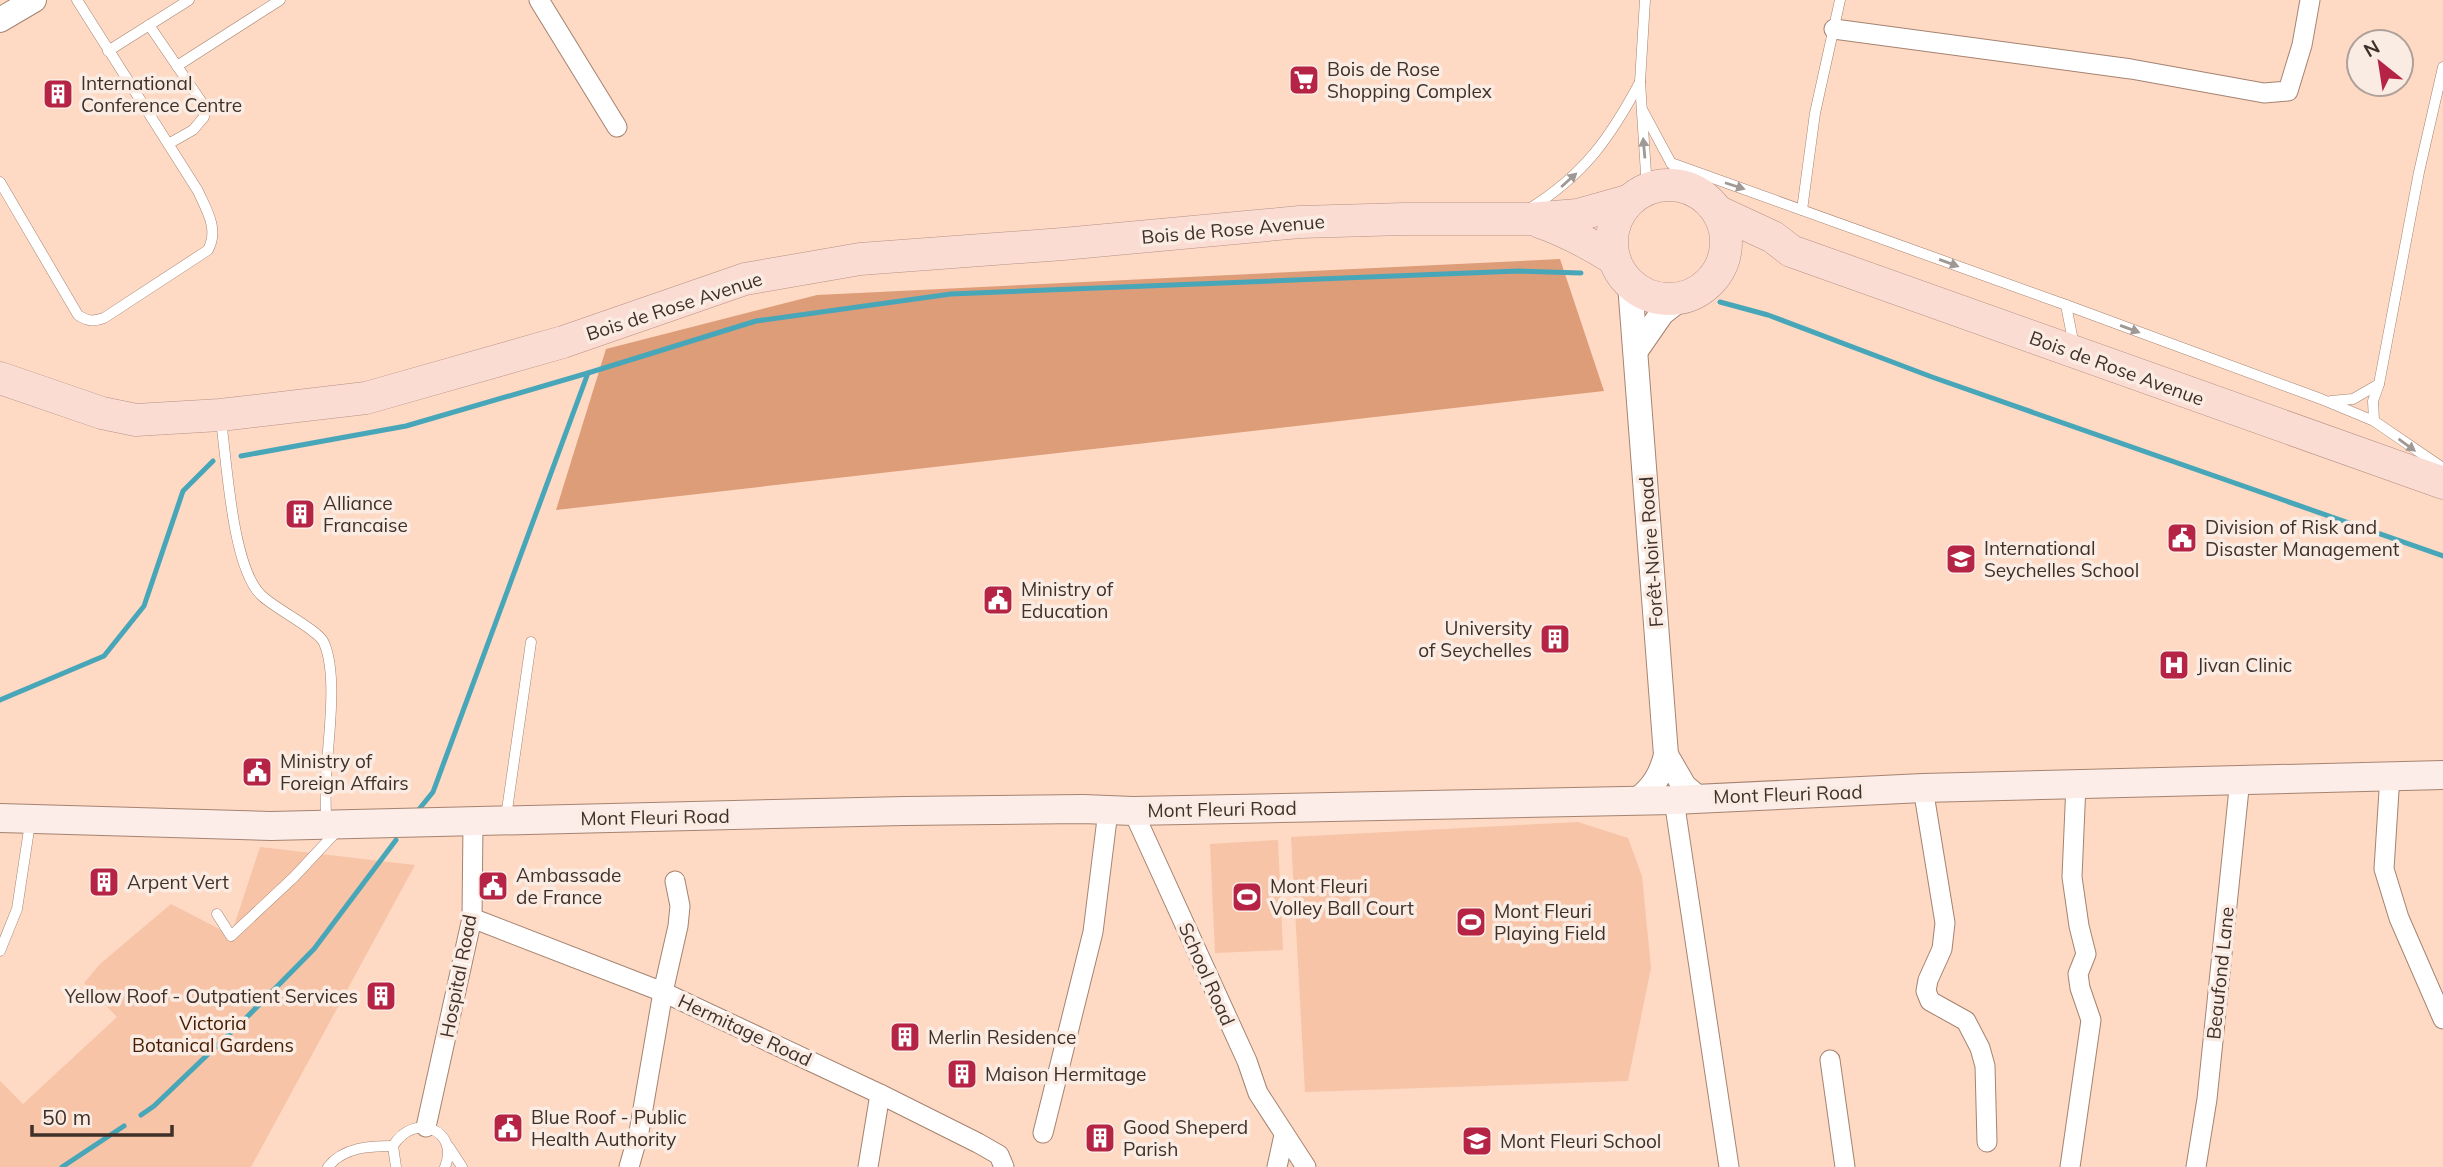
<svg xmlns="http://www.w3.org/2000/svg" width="2443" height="1167" font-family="Mulish,sans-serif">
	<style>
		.green { fill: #f7c4a7 }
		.forest { fill: #dd9d78 }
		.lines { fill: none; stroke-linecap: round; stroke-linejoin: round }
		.stream { stroke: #48a6b9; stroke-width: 5 }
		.service-casing { stroke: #a58370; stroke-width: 11 }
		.minor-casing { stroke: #a58370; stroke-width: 21 }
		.tertiary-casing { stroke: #a58370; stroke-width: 26 }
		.secondary-casing { stroke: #a58370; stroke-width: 30 }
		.primary-casing { stroke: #b69185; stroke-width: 33 }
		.service { stroke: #fff; stroke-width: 10 }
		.minor { stroke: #fff; stroke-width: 19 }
		.tertiary { stroke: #fff; stroke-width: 24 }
		.secondary { stroke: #fcede9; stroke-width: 28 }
		.primary { stroke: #fadcd3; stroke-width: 32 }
		.oneway { fill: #9f9894 }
		.labels { text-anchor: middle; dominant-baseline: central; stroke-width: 7; stroke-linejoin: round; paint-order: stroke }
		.poi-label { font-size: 19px; fill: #3f3129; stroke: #faebe3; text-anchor: start }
		.street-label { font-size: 19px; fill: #3f3129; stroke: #faebe3 }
		.park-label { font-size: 19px; fill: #461d01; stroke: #faebe3 }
	</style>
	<rect width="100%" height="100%" fill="#fed9c4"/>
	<g class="green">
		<path d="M1578 822 1628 838 1642 876 1651 968 1628 1081 1305 1092 1291 837Z"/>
		<path d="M1278 840 1283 950 1215 953 1210 844Z"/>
		<path d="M260 847 415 865 251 1167H0V1081L23 1104 117 1017 84 983 100 964 171 904 231 935Z"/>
	</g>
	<path class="forest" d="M1560 259 1604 391 556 510 606 349 817 295Z"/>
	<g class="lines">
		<g class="stream">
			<path d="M1720 302 1768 315 1932 377 2443 556"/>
			<path d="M241 456 406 426 588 373 756 321 951 294 1518 271 1581 273"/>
			<path d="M0 700 104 656 144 606 183 491 213 461"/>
			<path d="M420 808 433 792 588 373"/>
			<path d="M141 1115 154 1106 248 1016 314 949 396 840"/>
			<path d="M62 1167 124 1126"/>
		</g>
		<g class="service-casing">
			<g id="service">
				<path d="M1645 0 1640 82 1647 189"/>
				<path d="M149 25 203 104 204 117 193 130 170 143"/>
				<path d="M108 51 189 0"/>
				<path d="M177 66 280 0"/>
				<path d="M1643 111 1671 163 1695 190"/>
				<path d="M1671 163 2066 305 2321 399 2374 421 2443 468"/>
				<path d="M0 182 78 315C87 321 93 322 104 318L208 250C219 229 207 211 198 191L77 0"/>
				<path d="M1529 209C1584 175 1610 138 1640 82"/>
				<path d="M1802 210 1815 113 1840 0"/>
				<path d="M2066 305 2074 346"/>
				<path d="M2331 401 2353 399 2379 384"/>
				<path d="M221 421C227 462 232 567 261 595 275 609 319 630 324 643 338 674 328 741 326 776 325 792 326 808 326 824"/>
				<path d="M2374 421 2373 401 2379 384 2419 172 2443 67"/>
				<path d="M506 817 531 642"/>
				<path d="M217 914 231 936 294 877 337 831"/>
				<path d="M0 951 17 909 30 823"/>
				<path d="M449 1147 462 1167"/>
				<path d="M328 1167C343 1147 370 1146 393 1146"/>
				<path d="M396 1167 393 1146C414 1111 460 1130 445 1167"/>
			</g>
		</g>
		<g class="minor-casing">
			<g id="minor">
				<path d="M539 0 617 127"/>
				<path d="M1834 29 2131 69 2264 93 2288 91 2302 45 2310 0"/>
				<path d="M2390 775 2384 869 2399 918 2443 1019"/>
				<path d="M1923 788 1945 923 1942 949 1928 980 1926 991 1930 1001 1966 1021 1980 1048 1985 1066 1987 1142"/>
				<path d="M1674 800 1729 1167"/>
				<path d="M1133 811 1247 1061 1258 1093 1306 1167"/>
				<path d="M472 918 663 992 880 1094 978 1143 999 1155 1004 1167"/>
				<path d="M1830 1060 1845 1167"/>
				<path d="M426 1127 472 918 473 823"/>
				<path d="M1043 1133 1093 932 1108 811"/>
				<path d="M629 1167 639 1132 663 992 678 926 680 906 675 881"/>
				<path d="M868 1167 880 1094"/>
				<path d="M1277 1167 1284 1135"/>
				<path d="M2070 1167 2091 1020 2080 988 2078 974 2086 954 2079 926 2072 877 2076 784"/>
				<path d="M2196 1167 2207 1099 2240 779"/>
			</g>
		</g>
		<g class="tertiary-casing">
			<g id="tertiary">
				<path d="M0 20 34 0"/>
				<path d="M1630 284 1666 755C1661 775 1653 788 1637 800"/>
				<path d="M1637 349 1662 313 1681 298"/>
				<path d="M1666 755 1684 786 1698 798"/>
			</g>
		</g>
		<g class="secondary-casing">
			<path id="secondary" d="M0 818 271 826 904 811 1083 809 1133 811 1674 800 1923 788 2443 775"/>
		</g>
		<g class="primary-casing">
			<g id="primary">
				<circle cx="1669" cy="242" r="57"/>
				<path d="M1719 212 1773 237 1791 251 2443 483"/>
				<path d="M1540 222C1567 231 1590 244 1614 259"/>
				<path d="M0 378 102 413 136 420 220 415 366 398 563 342 745 279 860 259 1063 244 1300 222 1404 219H1529L1578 215 1628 201"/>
			</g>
		</g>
		<use href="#service" class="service"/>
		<use href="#minor" class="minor"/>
		<use href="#tertiary" class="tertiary"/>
		<use href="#secondary" class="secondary"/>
		<use href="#primary" class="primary"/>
	</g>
	<defs><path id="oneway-solid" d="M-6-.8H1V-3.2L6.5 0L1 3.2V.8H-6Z" transform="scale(1.75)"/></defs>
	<g class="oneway">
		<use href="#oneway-solid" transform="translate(1644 148) rotate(-95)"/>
		<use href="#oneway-solid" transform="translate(1569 180) rotate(-42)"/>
		<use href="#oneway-solid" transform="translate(1735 186) rotate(18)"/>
		<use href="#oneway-solid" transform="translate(1949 263) rotate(20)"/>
		<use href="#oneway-solid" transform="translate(2130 329) rotate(20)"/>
		<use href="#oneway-solid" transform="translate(2407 445) rotate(36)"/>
	</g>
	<defs>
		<g id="supermarket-square" transform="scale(1.575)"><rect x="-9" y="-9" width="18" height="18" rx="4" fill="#b62445" stroke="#faebe3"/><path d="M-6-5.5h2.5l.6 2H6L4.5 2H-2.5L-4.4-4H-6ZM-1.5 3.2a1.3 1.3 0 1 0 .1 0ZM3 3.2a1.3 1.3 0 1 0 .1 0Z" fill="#fff"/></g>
		<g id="building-square" transform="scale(1.575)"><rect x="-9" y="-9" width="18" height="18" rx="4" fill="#b62445" stroke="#faebe3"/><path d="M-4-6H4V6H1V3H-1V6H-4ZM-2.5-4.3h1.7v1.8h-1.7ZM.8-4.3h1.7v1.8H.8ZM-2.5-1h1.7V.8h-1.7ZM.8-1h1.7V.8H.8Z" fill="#fff"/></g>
		<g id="civic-square" transform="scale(1.575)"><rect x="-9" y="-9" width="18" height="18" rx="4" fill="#b62445" stroke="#faebe3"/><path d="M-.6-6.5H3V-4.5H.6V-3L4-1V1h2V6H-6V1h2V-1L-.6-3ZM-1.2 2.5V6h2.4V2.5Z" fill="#fff"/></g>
		<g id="school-square" transform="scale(1.575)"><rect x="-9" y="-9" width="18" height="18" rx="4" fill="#b62445" stroke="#faebe3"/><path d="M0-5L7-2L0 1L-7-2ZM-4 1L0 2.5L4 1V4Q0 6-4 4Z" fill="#fff"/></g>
		<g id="hospital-square" transform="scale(1.575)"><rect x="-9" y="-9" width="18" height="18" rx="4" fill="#b62445" stroke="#faebe3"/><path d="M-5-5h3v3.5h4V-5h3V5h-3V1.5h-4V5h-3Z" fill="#fff"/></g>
		<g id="stadium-square" transform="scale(1.575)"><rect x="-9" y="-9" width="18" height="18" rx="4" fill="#b62445" stroke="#faebe3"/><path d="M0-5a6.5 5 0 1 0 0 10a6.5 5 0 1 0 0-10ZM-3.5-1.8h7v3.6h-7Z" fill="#fff"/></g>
	</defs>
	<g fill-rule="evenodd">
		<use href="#supermarket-square" x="1304" y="80"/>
		<use href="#building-square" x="58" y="94"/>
		<use href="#building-square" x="300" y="514"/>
		<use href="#civic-square" x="2182" y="538"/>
		<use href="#school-square" x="1961" y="559"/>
		<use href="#civic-square" x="998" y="600"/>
		<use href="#building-square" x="1555" y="639"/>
		<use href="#hospital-square" x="2174" y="665"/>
		<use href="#civic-square" x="257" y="772"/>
		<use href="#building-square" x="104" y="882"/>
		<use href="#civic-square" x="493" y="886"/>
		<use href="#stadium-square" x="1247" y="897"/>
		<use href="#stadium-square" x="1471" y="922"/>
		<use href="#building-square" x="381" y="996"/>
		<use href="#building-square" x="905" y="1037"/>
		<use href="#building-square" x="962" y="1074"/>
		<use href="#civic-square" x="508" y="1128"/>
		<use href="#building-square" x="1100" y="1138"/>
		<use href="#school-square" x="1477" y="1141"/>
	</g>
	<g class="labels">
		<g class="poi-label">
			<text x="1327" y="69">Bois de Rose<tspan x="1327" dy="22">Shopping Complex</tspan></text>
			<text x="81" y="83">International<tspan x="81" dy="22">Conference Centre</tspan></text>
			<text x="323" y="503">Alliance<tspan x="323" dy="22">Francaise</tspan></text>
			<text x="2205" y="527">Division of Risk and<tspan x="2205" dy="22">Disaster Management</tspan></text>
			<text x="1984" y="548">International<tspan x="1984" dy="22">Seychelles School</tspan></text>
			<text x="1021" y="589">Ministry of<tspan x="1021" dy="22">Education</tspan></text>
			<text x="1532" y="628" text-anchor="end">University<tspan x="1532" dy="22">of Seychelles</tspan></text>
			<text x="2197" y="665">Jivan Clinic</text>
			<text x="280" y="761">Ministry of<tspan x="280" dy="22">Foreign Affairs</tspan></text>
			<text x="516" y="875">Ambassade<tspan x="516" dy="22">de France</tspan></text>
			<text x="127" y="882">Arpent Vert</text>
			<text x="1270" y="886">Mont Fleuri<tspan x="1270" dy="22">Volley Ball Court</tspan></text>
			<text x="1494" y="911">Mont Fleuri<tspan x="1494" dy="22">Playing Field</tspan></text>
			<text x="358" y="996" text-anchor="end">Yellow Roof - Outpatient Services</text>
			<text x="928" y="1037">Merlin Residence</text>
			<text x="985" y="1074">Maison Hermitage</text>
			<text x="531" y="1117">Blue Roof - Public<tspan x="531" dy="22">Health Authority</tspan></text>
			<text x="1123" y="1127">Good Sheperd<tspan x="1123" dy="22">Parish</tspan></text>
			<text x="1500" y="1141">Mont Fleuri School</text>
		</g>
		<g class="street-label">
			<text transform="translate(1233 229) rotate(-5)">Bois de Rose Avenue</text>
			<text transform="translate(674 306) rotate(-18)">Bois de Rose Avenue</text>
			<text transform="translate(2117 368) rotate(20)">Bois de Rose Avenue</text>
			<text transform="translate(1651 552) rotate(-94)">Forêt-Noire Road</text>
			<text transform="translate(1788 794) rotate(-2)">Mont Fleuri Road</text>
			<text transform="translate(1222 809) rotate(-1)">Mont Fleuri Road</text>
			<text transform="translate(655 817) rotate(-1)">Mont Fleuri Road</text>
			<text transform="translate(2220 973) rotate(-84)">Beaufond Lane</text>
			<text transform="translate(1207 974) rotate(66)">School Road</text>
			<text transform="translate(458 976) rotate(-79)">Hospital Road</text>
			<text transform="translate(745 1030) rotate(25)">Hermitage Road</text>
		</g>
		<g class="park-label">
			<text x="213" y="1023">Victoria<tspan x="213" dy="22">Botanical Gardens</tspan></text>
		</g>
	</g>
	<g transform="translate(2380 63) rotate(330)"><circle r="33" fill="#faebe3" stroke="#afa199" stroke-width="2"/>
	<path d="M0-5L12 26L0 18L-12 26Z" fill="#b62445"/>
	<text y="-10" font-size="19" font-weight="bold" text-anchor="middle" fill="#3f3129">N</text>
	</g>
	<path d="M32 1125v10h140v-10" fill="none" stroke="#3f3129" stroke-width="3.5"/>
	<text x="42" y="1125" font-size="21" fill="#3f3129" stroke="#faebe3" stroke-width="5" paint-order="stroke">50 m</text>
</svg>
